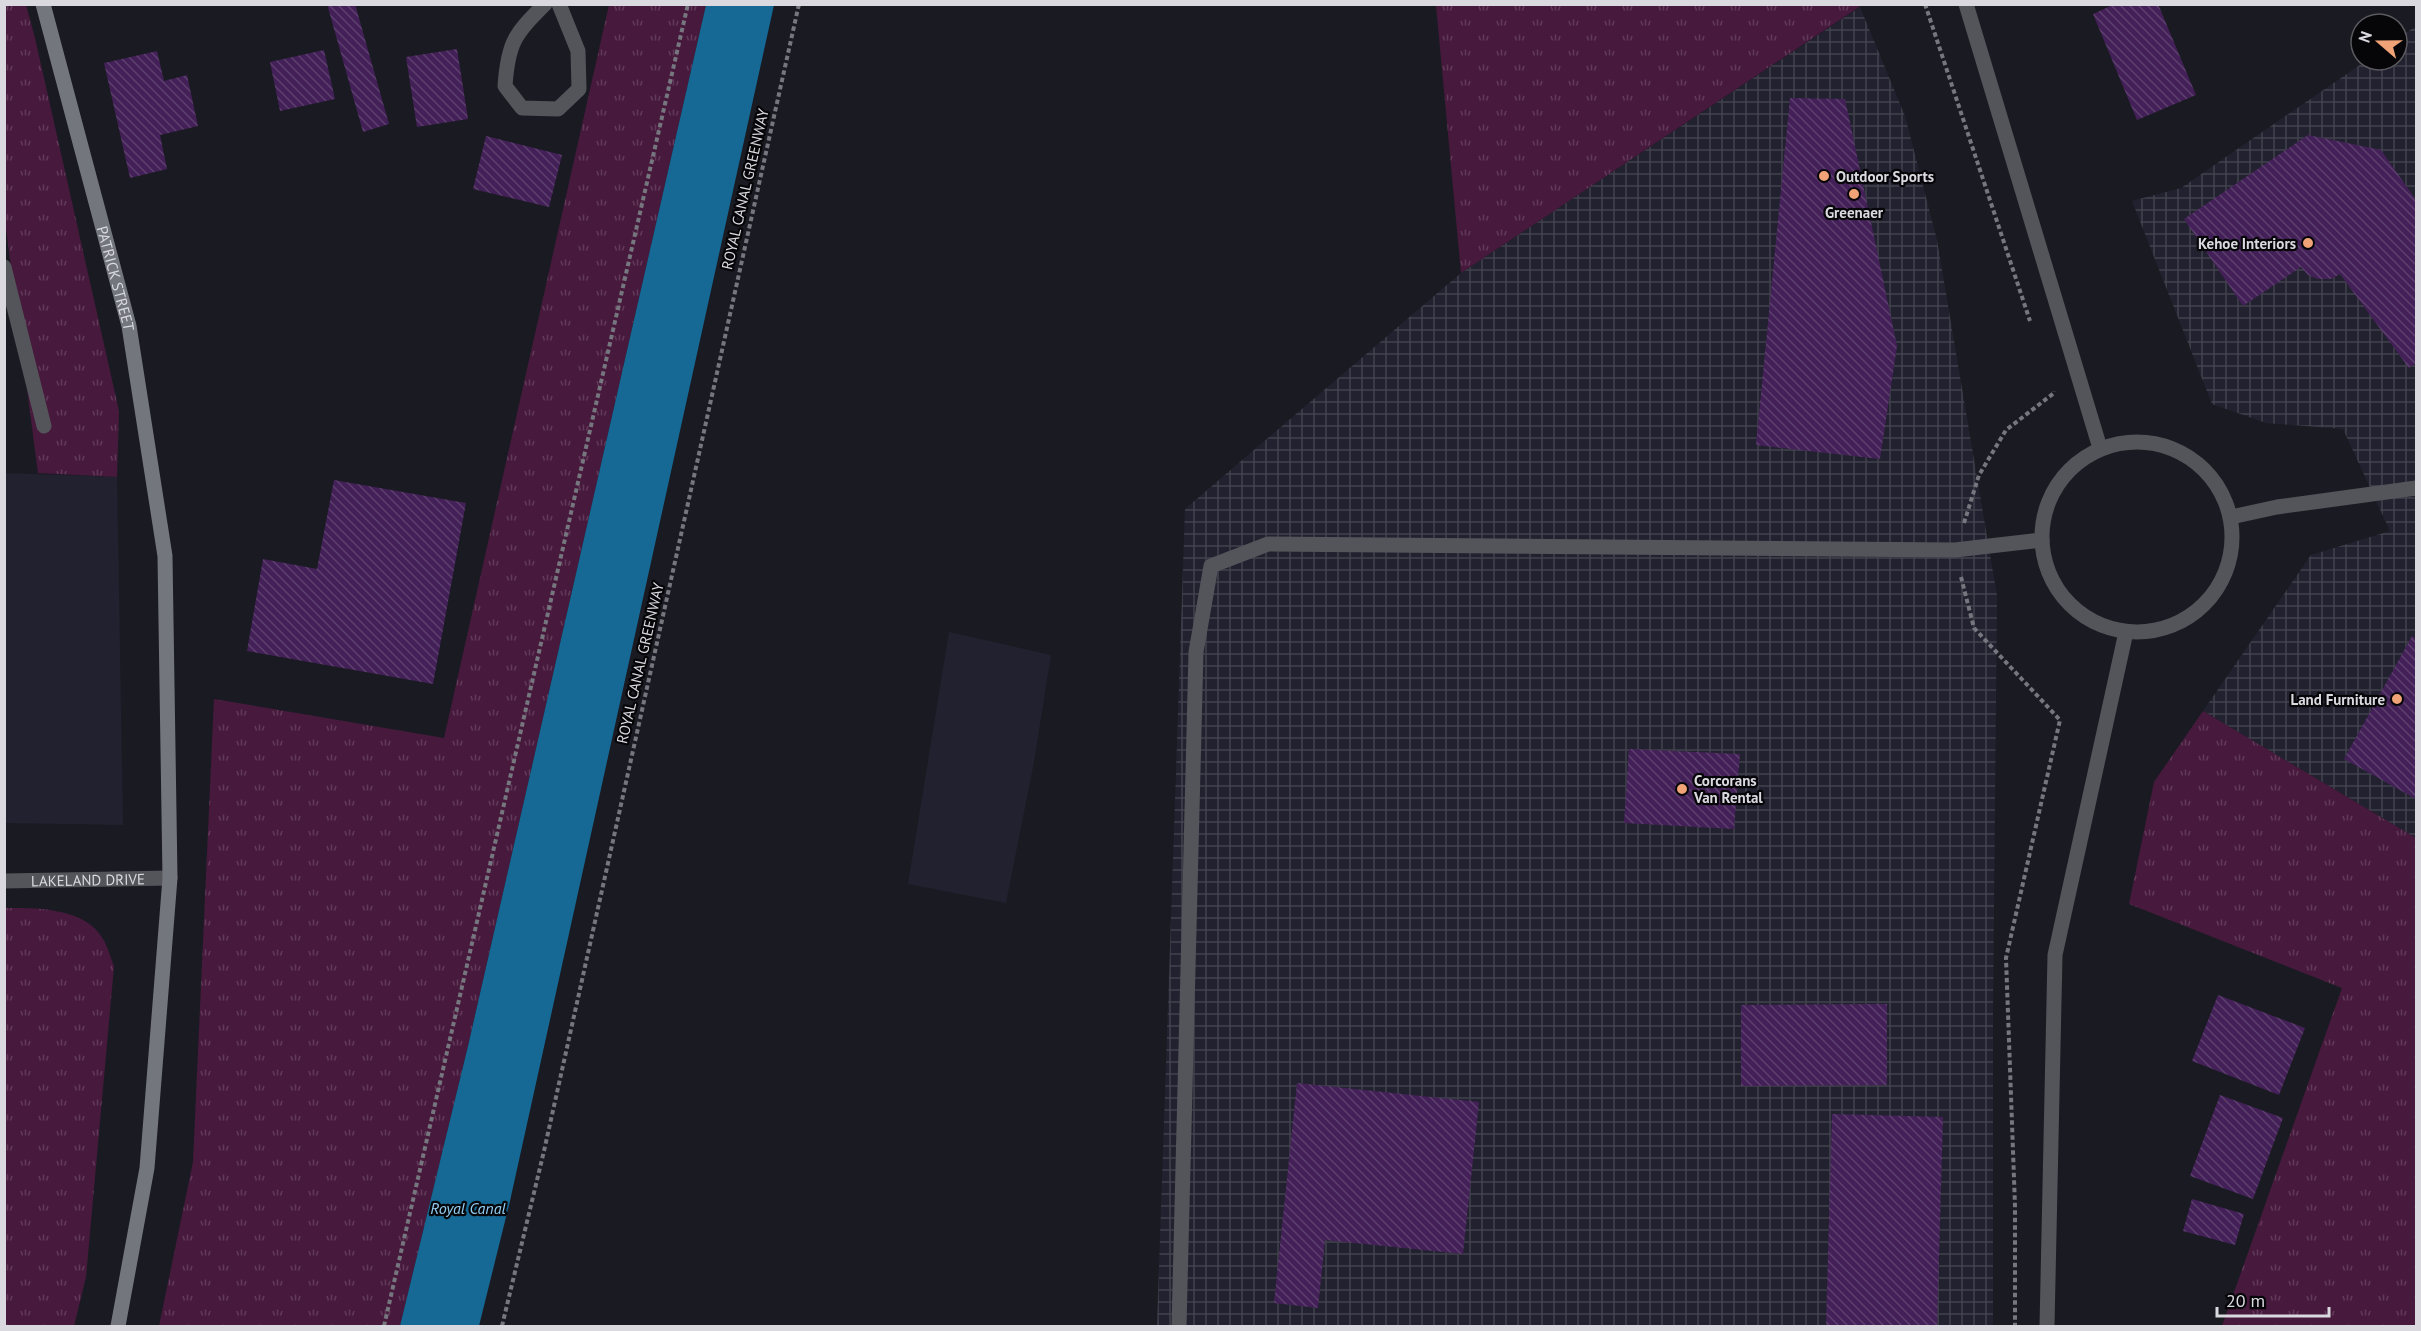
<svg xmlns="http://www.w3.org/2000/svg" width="2421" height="1331" font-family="'PT Sans',sans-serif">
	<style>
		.built { fill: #22212f }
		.industrial { fill: url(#industrial-grid) }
		.grass { fill: url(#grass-tufts) }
		.water { fill: #166994 }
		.building { fill: url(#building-back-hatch) }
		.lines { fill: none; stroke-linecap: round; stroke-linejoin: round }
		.path { stroke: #76767e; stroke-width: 4; stroke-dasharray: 4.5 3; stroke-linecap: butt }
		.minor { stroke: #53555a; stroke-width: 15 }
		.tertiary { stroke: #53555a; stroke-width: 15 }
		.secondary { stroke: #73777d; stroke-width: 15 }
		.poi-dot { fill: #efa377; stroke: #060609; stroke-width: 2 }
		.labels { text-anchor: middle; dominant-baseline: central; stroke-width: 4.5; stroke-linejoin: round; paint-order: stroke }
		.poi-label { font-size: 15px; font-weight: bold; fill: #d9d9df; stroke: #060609; text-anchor: start }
		.street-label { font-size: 15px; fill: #d9d9df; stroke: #060609 }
		.water-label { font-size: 16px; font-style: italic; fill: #93ccf1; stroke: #060609 }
	</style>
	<defs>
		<pattern id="industrial-grid" width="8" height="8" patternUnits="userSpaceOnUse" patternTransform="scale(1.5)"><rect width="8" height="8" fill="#22212f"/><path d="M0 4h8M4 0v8" fill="none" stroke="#42414d"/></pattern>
		<pattern id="grass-tufts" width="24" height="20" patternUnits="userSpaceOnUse" patternTransform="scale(1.5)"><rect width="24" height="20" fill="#47193d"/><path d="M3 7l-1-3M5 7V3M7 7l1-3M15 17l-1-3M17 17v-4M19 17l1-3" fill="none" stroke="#613a59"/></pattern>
		<pattern id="building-back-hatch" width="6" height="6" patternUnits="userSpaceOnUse" patternTransform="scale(1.5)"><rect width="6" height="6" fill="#432057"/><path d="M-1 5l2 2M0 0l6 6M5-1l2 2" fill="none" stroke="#5e406f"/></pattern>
	</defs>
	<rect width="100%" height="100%" fill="#1a1a22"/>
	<g class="built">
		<path d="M5 473 117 477 123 825 5 823Z"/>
		<path d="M949 632 1051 655 1034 762 1006 903 908 884Z"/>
	</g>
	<g class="industrial">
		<path d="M1860 7 1905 116 1937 240 1997 596 1993 1008V1326H1157L1185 509 1461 273Z"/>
		<path d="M2416 26V838L2203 711 2311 555 2390 531 2343 429 2266 423 2212 404 2132 201 2181 188 2367 60H2397V39Z"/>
	</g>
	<g class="grass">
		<path d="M4 5H26L35 38 119 411 117 477 38 473 5 221Z"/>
		<path d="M609 5H706L468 1046 400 1326H159L193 1162 214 699 444 738Z"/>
		<path d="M1436 5V4L1862 5 1461 273Z"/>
		<path d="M2203 711 2416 838V1326H2222L2342 988 2129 904 2154 782Z"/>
		<path d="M4 908C36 908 85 907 103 939 108 947 110 957 114 966L86 1277 74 1326H6Z"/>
	</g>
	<path class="water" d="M706 5H774L510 1201 479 1326H400L468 1046Z"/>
	<g class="building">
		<path d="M327 4H355L389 124 363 132Z"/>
		<path d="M2115 4H2158L2196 95 2137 120 2093 14Z"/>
		<path d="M457 49 468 119 417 127 406 57Z"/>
		<path d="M324 50 335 99 280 111 270 62Z"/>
		<path d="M157 51 164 81 187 75 198 126 160 135 167 169 130 178 104 63Z"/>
		<path d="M1790 98 1845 99 1897 346 1880 459 1756 445Z"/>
		<path d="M2308 135 2381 150 2416 200V363L2409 368 2340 274 2331 279H2318L2308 275 2301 267 2243 306 2184 219Z"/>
		<path d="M486 136 562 155 549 207 473 189Z"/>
		<path d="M334 480 466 503 433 684 247 651 263 559 317 569Z"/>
		<path d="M2412 636 2416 639V799L2344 759Z"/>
		<path d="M1629 749 1740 754 1734 829 1624 823Z"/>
		<path d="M2218 995 2305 1028 2279 1095 2192 1061Z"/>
		<path d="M1887 1004V1085L1741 1086V1005Z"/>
		<path d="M1297 1083 1479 1102 1463 1254 1325 1240 1318 1308 1274 1303Z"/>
		<path d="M2220 1095 2283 1118 2253 1199 2190 1176Z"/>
		<path d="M1832 1114 1943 1117 1937 1326H1826Z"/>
		<path d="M2192 1199 2244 1214 2235 1245 2183 1231Z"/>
	</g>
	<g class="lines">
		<g class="path">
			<path d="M1925 4 2030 321"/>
			<path d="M1964 523 1979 475 2006 430 2054 393V391"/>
			<path d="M1961 577 1974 628 2060 720 2006 958 2015 1206V1326"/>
			<path d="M384 1326 688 4"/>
			<path d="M502 1326 544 1151 799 4"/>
		</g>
		<g class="minor">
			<path d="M545 4C515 34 508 42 505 86L522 108 558 109 579 89 578 51 559 4"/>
			<path d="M4 267 44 426"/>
			<path d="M2231 517 2277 507 2416 488"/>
			<path id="s1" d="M4 881 170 878"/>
			<path d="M1179 1326 1196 652 1211 566 1268 544 1955 550 2042 540"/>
		</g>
		<g class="tertiary">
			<path d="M1966 4 2100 448"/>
			<circle cx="2137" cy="537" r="95"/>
			<path d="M2047 1326 2055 955 2126 632"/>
		</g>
		<path class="secondary" id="s2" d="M43 4 129 326 165 556 170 878 147 1168 118 1326"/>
	</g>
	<g class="poi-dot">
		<circle cx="1824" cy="176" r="6"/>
		<circle cx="1854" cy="194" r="6"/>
		<circle cx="2308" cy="243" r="6"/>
		<circle cx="2397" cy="699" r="6"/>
		<circle cx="1682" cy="789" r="6"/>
	</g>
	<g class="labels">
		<g class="poi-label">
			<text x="1836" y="176">Outdoor Sports</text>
			<text x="1854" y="212" text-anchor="middle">Greenaer</text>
			<text x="2296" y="243" text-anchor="end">Kehoe Interiors</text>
			<text x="2385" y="699" text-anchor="end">Land Furniture</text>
			<text x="1694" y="780">Corcorans<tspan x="1694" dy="17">Van Rental</tspan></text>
		</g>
		<g class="street-label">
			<text transform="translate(745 189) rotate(-77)">ROYAL CANAL GREENWAY</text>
			<text stroke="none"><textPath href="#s2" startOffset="284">PATRICK STREET</textPath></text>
			<text transform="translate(640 663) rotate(-77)">ROYAL CANAL GREENWAY</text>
			<text stroke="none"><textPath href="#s1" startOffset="84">LAKELAND DRIVE</textPath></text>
		</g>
		<g class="water-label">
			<text x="468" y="1208">Royal Canal</text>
		</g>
	</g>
	<rect width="2421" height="1331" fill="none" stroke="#d9d9df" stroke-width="12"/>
	<g transform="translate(2379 42) rotate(290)"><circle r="28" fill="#060609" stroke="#5a5a5f" stroke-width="1.5"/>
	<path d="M0-4.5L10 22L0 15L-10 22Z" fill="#efa377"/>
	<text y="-9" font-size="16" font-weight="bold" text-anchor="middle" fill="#d9d9df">N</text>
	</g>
	<path d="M2217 1307v9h112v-9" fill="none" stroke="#d9d9df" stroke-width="3"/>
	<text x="2226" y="1307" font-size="18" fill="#d9d9df" stroke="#060609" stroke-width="4.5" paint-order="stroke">20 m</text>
</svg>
